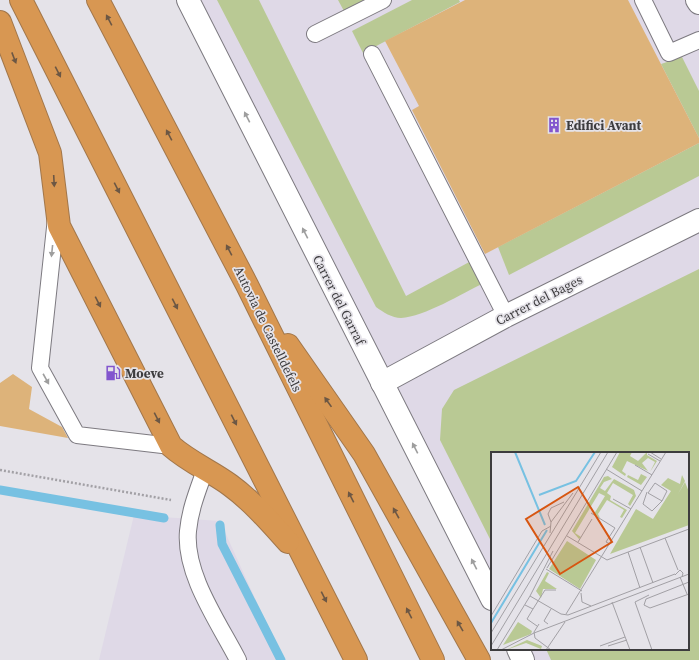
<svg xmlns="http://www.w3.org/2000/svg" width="699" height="660" font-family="'Source Serif 4',serif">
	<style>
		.built { fill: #dfd9e7 }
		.green { fill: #b9c994 }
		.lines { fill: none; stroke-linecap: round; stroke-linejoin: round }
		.stream { stroke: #77c1e2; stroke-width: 9 }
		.building { fill: #ddb37a }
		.lane-casing { stroke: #7d7a80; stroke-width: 18 }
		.street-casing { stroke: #7d7a80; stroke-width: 24 }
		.highway-casing { stroke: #a2774b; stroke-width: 24 }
		.path { stroke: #a2a0a5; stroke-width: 2.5; stroke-dasharray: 2 2; stroke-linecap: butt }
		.lane { stroke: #fff; stroke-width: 16 }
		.street { stroke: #fff; stroke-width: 22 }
		.highway { stroke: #d89752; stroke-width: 22 }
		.oneway { fill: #6c5744 }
		.oneway2 { fill: #9e9e9e }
		.labels { text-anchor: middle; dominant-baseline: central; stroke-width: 3.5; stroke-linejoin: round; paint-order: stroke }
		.poi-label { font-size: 13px; font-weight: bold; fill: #3d3c3e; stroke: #e5e3e9; text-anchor: start }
		.street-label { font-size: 13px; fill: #3d3c3e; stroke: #e5e3e9 }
		.inset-river { fill: none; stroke: #77c1e2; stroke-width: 2 }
		.inset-road { fill: none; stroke: #a2a0a5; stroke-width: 1 }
		.view { fill: #d75611; fill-opacity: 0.15; stroke: #d75611; stroke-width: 2 }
		.inset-edge { fill: none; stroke: #3d3c3e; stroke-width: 2 }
	</style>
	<rect width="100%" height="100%" fill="#e5e3e9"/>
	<g class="built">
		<path d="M188 0H699V660H523L518 649H688V453H492V599Z"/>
		<path d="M134 515 220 521 283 660H99Z"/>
	</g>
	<g class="green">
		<path d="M217 0H259L406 296 473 260 484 283C463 293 424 317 401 318 392 318 383 312 376 307Z"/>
		<path d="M338 0H364L344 11Z"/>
		<path d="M412 0H459L460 2 363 53 352 31Z"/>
		<path d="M682 57 699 91V138L661 64Z"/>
		<path d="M699 143V176L509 275 498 247Z"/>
		<path d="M699 269V660H551L546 649H688V453H492V543L440 440 442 409 454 390Z"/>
	</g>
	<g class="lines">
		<g class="stream">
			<path d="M0 490 164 518"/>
			<path d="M220 525 222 544 281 660"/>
		</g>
	</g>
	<g class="building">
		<path d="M465 0H628L699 138V143L485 254 412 110 419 106 385 41Z"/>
		<path d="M13 374 32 387 29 409 62 427 68 438 0 426V383Z"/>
	</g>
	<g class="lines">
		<g class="lane-casing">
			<g id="lane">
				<path d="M643 0 669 53 699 40"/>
				<path d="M315 34 383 0"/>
				<path d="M372 54 506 316"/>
				<path d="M56 218 40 368 77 435 171 446"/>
				<path d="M205 470C198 490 190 509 188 531 184 574 219 623 238 660"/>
			</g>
		</g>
		<g class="street-casing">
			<g id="street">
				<path d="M188 0 492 599"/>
				<path d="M697 0 699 3"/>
				<path d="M382 383 506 316 699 220"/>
				<path d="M518 649 523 660"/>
			</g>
		</g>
		<g class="highway-casing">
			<g id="highway">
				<path d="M21 0 356 660"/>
				<path d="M98 0 247 285 433 660"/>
				<path d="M0 22 50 153 59 226 171 446C189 462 211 471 230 485 252 501 270 522 288 542"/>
				<path d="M288 345 364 454 479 660"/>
			</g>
		</g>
		<path class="path" d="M0 470 171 500"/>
		<use href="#lane" class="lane"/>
		<use href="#street" class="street"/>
		<use href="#highway" class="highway"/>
	</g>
	<defs><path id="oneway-solid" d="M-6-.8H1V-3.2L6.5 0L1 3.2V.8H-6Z"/></defs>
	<g class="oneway">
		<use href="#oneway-solid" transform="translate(109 20) rotate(-118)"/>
		<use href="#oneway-solid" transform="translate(14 58) rotate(69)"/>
		<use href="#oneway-solid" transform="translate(58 72) rotate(63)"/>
		<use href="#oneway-solid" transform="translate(169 135) rotate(-118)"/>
		<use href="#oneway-solid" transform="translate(54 181) rotate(87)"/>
		<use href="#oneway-solid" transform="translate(117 188) rotate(63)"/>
		<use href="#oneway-solid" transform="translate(229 250) rotate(-118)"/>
		<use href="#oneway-solid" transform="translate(98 302) rotate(63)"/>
		<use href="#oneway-solid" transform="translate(175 304) rotate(63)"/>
		<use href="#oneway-solid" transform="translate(328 402) rotate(-125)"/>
		<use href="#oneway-solid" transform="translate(157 418) rotate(63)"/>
		<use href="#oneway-solid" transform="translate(234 420) rotate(63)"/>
		<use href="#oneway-solid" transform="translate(351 497) rotate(-117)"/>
		<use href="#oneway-solid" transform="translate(396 513) rotate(-119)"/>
		<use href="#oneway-solid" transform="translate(324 597) rotate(63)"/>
		<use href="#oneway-solid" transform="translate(409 613) rotate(-117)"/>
		<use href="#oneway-solid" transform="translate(460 626) rotate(-120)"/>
	</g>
	<g class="oneway2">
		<use href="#oneway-solid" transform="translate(247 117) rotate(-117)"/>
		<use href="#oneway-solid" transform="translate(305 233) rotate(-117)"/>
		<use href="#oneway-solid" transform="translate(52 251) rotate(96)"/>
		<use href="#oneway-solid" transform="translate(46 379) rotate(61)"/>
		<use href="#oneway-solid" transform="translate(415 448) rotate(-117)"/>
		<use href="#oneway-solid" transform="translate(474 564) rotate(-117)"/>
	</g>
	<defs>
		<g id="building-bare" transform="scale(1.2)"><path d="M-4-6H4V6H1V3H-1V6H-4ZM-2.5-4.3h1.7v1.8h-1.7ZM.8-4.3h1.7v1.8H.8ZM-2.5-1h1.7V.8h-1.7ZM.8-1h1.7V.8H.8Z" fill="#8255ce" stroke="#e5e3e9" stroke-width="2.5" paint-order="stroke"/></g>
		<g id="fuel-bare" transform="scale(1.2)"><path d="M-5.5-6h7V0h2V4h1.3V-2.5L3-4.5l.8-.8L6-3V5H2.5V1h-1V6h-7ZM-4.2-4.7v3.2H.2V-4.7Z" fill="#8255ce" stroke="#e5e3e9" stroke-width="2.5" paint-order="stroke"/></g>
	</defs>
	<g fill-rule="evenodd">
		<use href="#building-bare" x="554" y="125"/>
		<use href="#fuel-bare" x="113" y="373"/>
	</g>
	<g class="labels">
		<g class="poi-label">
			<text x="566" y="125">Edifici Avant</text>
			<text x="125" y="373">Moeve</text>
		</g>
		<g class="street-label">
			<text transform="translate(339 300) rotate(63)">Carrer del Garraf</text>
			<text transform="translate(539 300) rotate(-27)">Carrer del Bages</text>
			<text transform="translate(268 329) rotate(64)">Autovia de Castelldefels</text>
		</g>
	</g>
	<g transform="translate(491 452)">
		<rect width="198" height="198" fill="#e5e3e9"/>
		<path d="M129 0H141L139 4 147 9 156 0V3L166 9 159 20 164 10 157 6 151 11 157 19 136 9 131 19 135 22 134 24 121 15ZM150 22 156 25 150 33 136 25 137 23 147 28ZM191 23 194 29 187 42 194 30 198 40V73L119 102 145 57 162 67 180 39 170 33 177 26 189 32ZM117 24 121 27 113 30 109 36 114 39 123 27 143 38 145 44 139 54 137 52 142 43 122 31 116 41 120 44 119 48 136 58 131 66 129 65 133 58 116 48 107 62 109 66 103 62 114 44 108 41 84 81 90 85 88 87 81 79 113 25ZM76 89 105 108 89 137 58 117ZM56 120 58 121 54 129 66 137H52L50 146 45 139ZM27 170 41 179 40 182 12 193ZM36 188 51 194 50 197 35 191 15 198Z" fill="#b9c994"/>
		<path class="inset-river" d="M24 0 54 73M48 43 85 29 104 0M0 171 56 78"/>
		<path class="inset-road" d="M159 0 170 7M157 2 169 9M144 13 161 23M115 17 151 39M164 31 176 39 171 49 157 41ZM156 40 152 52 161 59 171 49M122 47 140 57M100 61 124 76 115 90 119 92M60 70 57 62 60 56 73 50M59 81 60 70 82 41M76 84 116 108 198 77M174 86 187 118M87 90 101 67M149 95 162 131M137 100 149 136M56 116 126 0M55 117 91 139M184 123 189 118 192 121 191 125M189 125 196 142M198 130 155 147 153 153 159 156 198 142M90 141 91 150 100 154M158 143 144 150 161 198M39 144 70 162 77 163 184 122M121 150 139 198M34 153 42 157 54 138H65M42 157 36 167 46 174M75 162 175 0M0 164 51 79 60 74M48 172 43 180 44 186 60 198M57 172 53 169 60 157M0 181 110 0M0 194 117 0M109 194 134 185M117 194 136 188M6 198 39 144 62 99M10 198 43 181 198 122M55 198 74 170"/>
		<path class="view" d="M87 35 121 90 69 122 35 67Z"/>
		<rect width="198" height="198" class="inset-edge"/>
	</g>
</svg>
